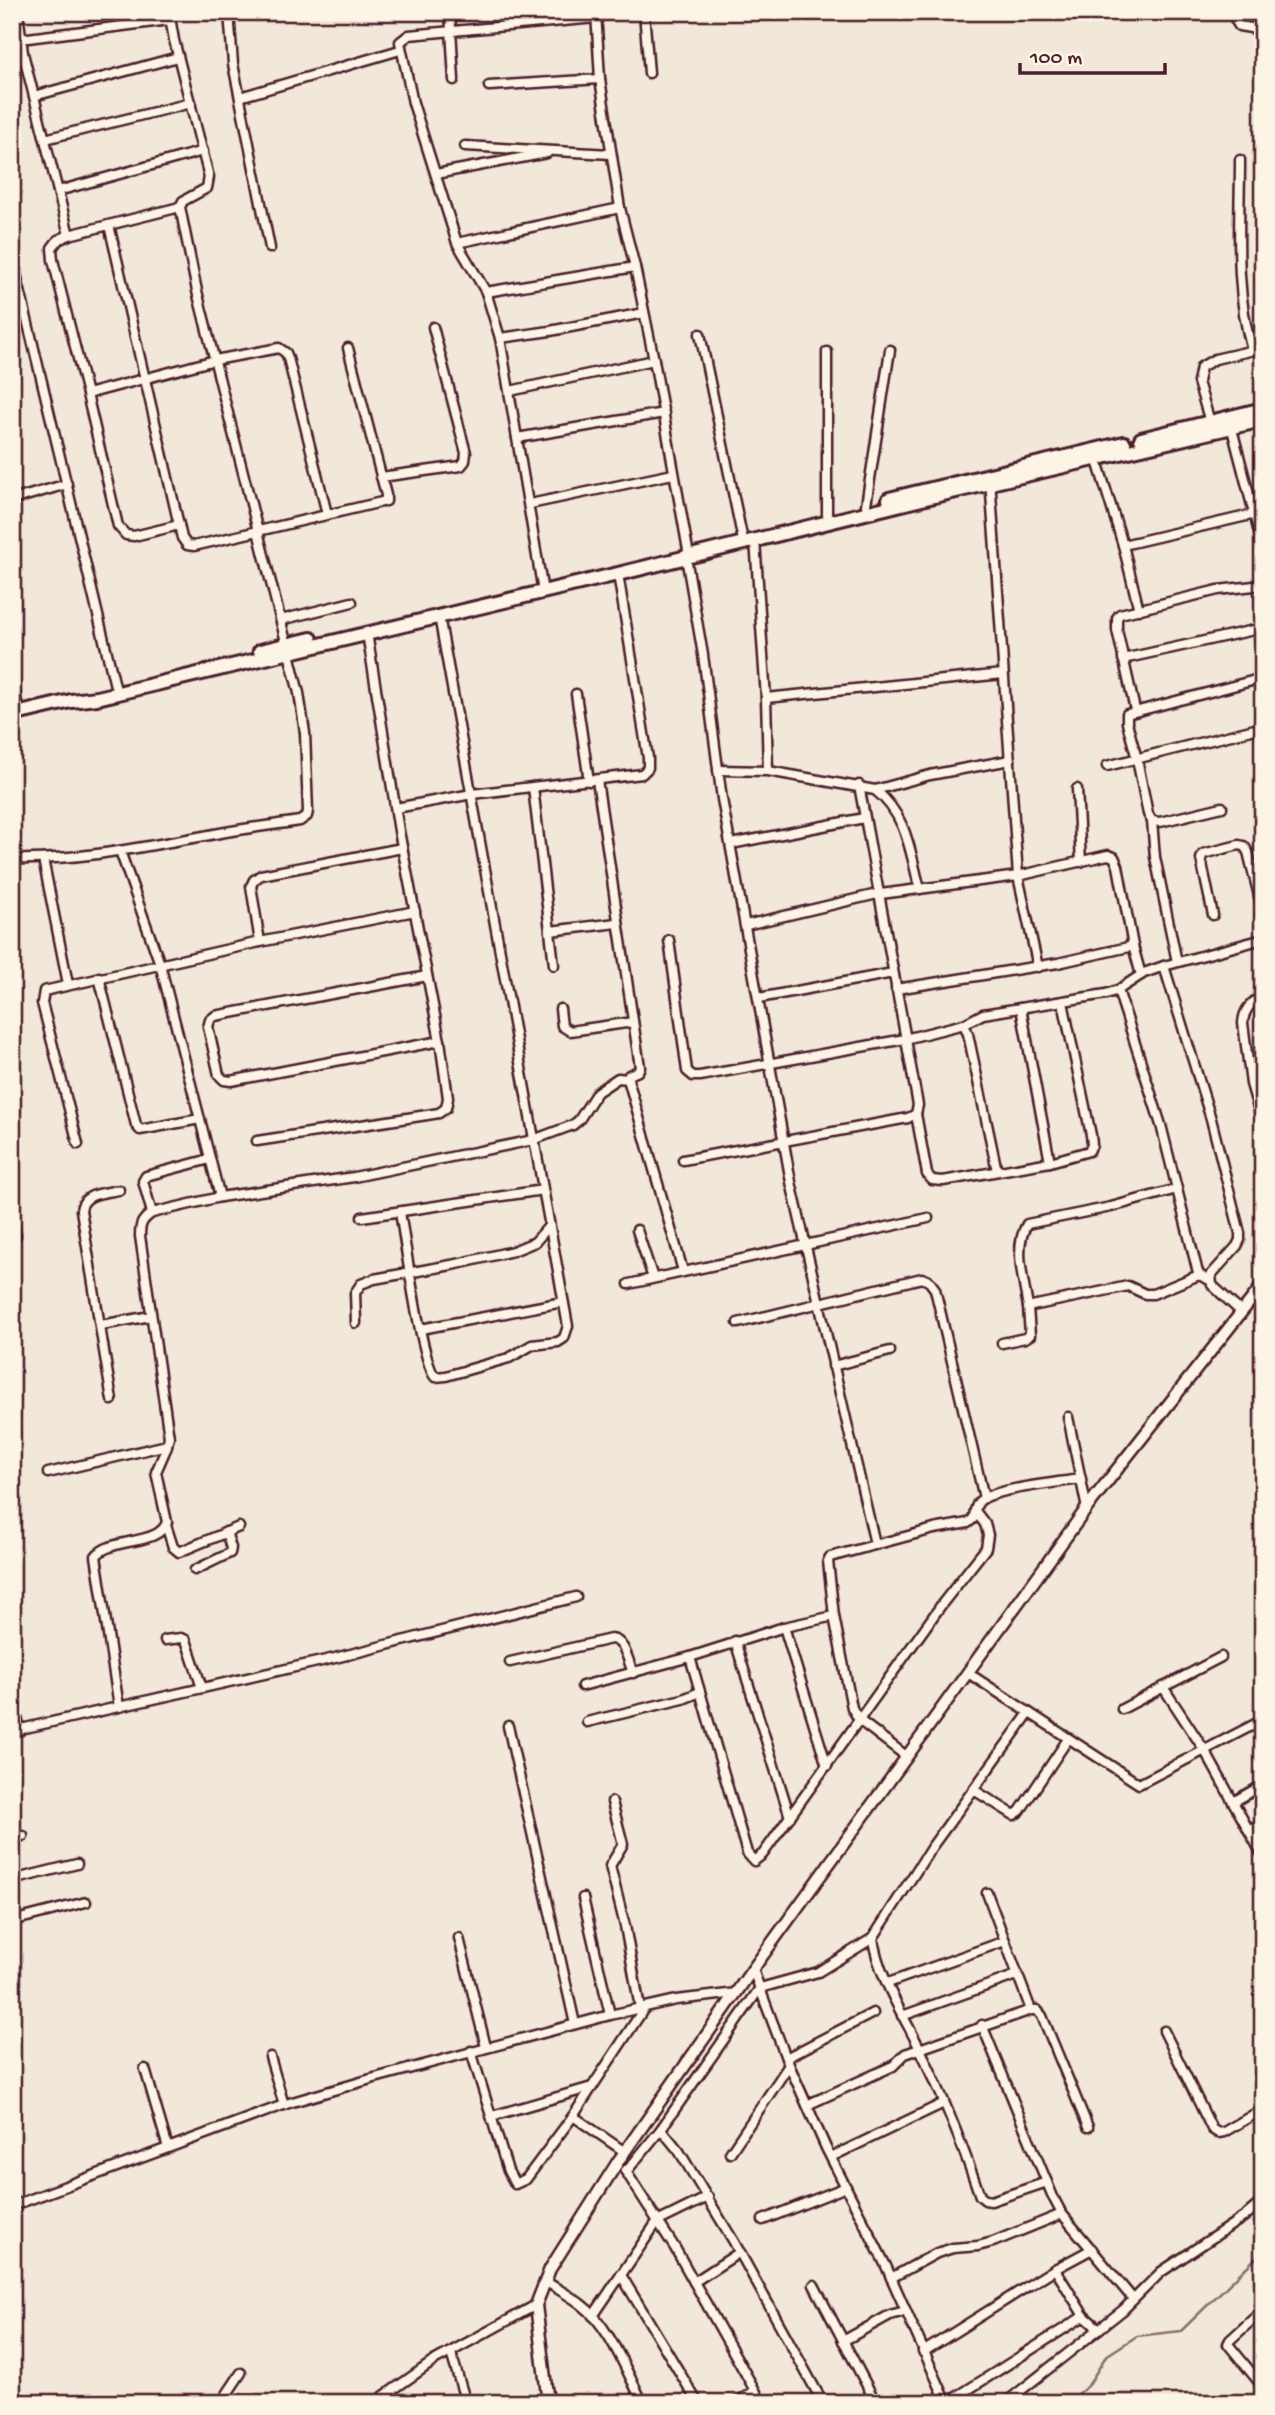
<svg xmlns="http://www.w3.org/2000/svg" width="1275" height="2415" font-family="'Gochi Hand',sans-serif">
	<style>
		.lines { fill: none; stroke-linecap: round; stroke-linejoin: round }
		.stream { stroke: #8b6d6f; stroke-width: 2.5 }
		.minor-casing { stroke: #4a1f2b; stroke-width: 13 }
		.tertiary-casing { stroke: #4a1f2b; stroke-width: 15 }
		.primary-casing { stroke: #4a1f2b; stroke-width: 18 }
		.minor { stroke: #fcf5e5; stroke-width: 8 }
		.tertiary { stroke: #fcf5e5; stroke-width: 10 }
		.primary { stroke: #fcf5e5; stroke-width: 12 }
	</style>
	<rect width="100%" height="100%" fill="#f1e8da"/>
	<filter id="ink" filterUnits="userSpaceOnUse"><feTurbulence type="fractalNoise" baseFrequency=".0143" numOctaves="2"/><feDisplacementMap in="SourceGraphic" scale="14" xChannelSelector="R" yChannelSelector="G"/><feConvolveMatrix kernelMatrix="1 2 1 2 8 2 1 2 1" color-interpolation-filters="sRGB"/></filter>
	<g filter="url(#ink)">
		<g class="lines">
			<path class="stream" d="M1067 2403 1088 2386 1106 2356 1137 2336 1181 2331 1263 2251"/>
			<g class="minor-casing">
				<g id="minor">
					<path d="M18 12 23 53 69 235"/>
					<path d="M229 12 233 64 270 248"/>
					<path d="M450 12 454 80"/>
					<path d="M596 12 600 79 620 208 635 267 654 360 688 550 686 557 703 655 722 799 791 1182 875 1544"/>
					<path d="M644 12 649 73"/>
					<path d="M1234 12 1235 19 1239 26 1263 30"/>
					<path d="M12 40 170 20"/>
					<path d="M489 86 600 79"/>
					<path d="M34 96 178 57"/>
					<path d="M240 97 400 50"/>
					<path d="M45 139 191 103"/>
					<path d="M465 146 611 154"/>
					<path d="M1240 160C1240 225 1234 288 1252 350"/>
					<path d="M436 174 547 153"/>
					<path d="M58 191 203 151"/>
					<path d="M109 225 182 538 187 545 194 546 386 501V495L348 348"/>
					<path d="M457 243 620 208"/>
					<path d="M12 257 115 686"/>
					<path d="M486 292 635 267"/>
					<path d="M700 334 742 536"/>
					<path d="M500 338 550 331 644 313"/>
					<path d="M827 352V515"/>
					<path d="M510 391 654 360"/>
					<path d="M87 394 215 360 279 348 286 353 288 358 327 514"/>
					<path d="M1210 422 1198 382 1201 367 1215 359 1263 348"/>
					<path d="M1231 425 1263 548"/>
					<path d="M517 438 664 413"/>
					<path d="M1095 454 1123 545 1139 610"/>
					<path d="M381 477 461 466 465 461 466 453 433 327"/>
					<path d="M990 479 1018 876 1038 967"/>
					<path d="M12 500 67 484"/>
					<path d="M530 504 673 474"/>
					<path d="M866 505 890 350"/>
					<path d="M179 525 134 536 126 535 118 526 87 394 53 260 52 248 58 240 69 235 180 207"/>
					<path d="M755 540 766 698 768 771"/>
					<path d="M1123 545 1255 514"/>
					<path d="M543 592 500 338 486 292 457 243 413 103 400 42 409 35 596 18"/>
					<path d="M281 620 352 602"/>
					<path d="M1123 659 1263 628"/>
					<path d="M12 676 19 713"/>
					<path d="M576 694 589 781"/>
					<path d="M766 698 1003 674"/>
					<path d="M1135 710 1117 630V618L1120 614 1218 590 1263 585"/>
					<path d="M1259 728 1263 743"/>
					<path d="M1107 766 1263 727"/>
					<path d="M718 770 768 771 875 790C907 815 910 852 920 889"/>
					<path d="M597 780 640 1067 638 1071 629 1075 628 1079 683 1271"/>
					<path d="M533 787 554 965"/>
					<path d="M1077 789 1081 862"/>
					<path d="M875 790 930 775 1010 760"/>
					<path d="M1222 807 1160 822 1152 821 1148 814 1137 759 1127 723V714L1263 678"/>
					<path d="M396 808 472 794 642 774 648 768V758L618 574"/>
					<path d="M1152 821 1155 857 1177 962"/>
					<path d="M731 844 864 818"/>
					<path d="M120 851 160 964 220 1197"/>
					<path d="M12 859C83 861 152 845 220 833 247 828 274 825 300 821L307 816 308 811 305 733 299 693 197 291 180 207 183 201 207 188 209 177 174 40 169 12"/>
					<path d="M43 859 68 984"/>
					<path d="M1213 915 1201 859 1203 854 1239 845 1244 846 1248 852 1263 912"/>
					<path d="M746 925 873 895 1018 876 1108 855 1114 857 1118 866 1133 946 1141 975"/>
					<path d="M550 931 617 923"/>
					<path d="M669 940 687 1071 693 1076H700L905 1039 964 1024 983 1014 1106 994 1118 990 1144 973 1164 966 1263 939"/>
					<path d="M260 942 251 886 254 880 261 875 402 848"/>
					<path d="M1164 966 1211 1119 1240 1233V1240L1237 1246 1211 1275 1212 1285 1240 1311"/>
					<path d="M427 976 215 1016 210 1020 208 1027 219 1075 224 1080 231 1081 440 1041"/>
					<path d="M99 977 136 1125 140 1130 200 1119"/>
					<path d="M896 989 1058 963 1133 946"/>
					<path d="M1118 990 1161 1125 1197 1269 1199 1275 1210 1280"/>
					<path d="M1263 995C1251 1003 1244 1009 1243 1023L1251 1084 1263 1125"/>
					<path d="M759 998 893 973"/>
					<path d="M1021 1008 1050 1162"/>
					<path d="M560 1009 562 1026 570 1031 633 1022"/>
					<path d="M964 1024 968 1034 997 1171"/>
					<path d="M916 1114 927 1174 932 1180 943 1181 1050 1162 1089 1151 1092 1145 1091 1135 1063 1002"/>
					<path d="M257 1141 427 1115 439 1113 446 1108 448 1098 440 1041 399 831 367 633"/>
					<path d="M78 1144 42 1003 44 991 260 942 415 911"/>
					<path d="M683 1160 908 1118 916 1114 918 1105 859 785"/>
					<path d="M400 1212C405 1240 421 1361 435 1377L446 1376 509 1358 532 1345 558 1342 564 1338 568 1326 439 616"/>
					<path d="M152 1213 143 1181 146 1176 210 1159"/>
					<path d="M362 1217 543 1190"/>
					<path d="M12 1219 16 1235 12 1243"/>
					<path d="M637 1230 653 1278"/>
					<path d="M629 1284 928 1218"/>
					<path d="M1028 1307C1024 1282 1013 1247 1027 1224L1111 1207 1177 1189"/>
					<path d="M356 1323 355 1293 361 1284 374 1279 457 1264 513 1251 535 1242 549 1226"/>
					<path d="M738 1323 922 1278 929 1281 935 1289 984 1498"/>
					<path d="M101 1325 151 1316"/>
					<path d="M421 1329 563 1302"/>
					<path d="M1002 1343 1025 1338 1030 1335 1028 1307 1032 1306 1128 1286 1145 1294H1153L1199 1275"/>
					<path d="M833 1366 890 1351"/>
					<path d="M112 1400 81 1210C83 1193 104 1193 119 1190"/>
					<path d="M1068 1417 1087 1509"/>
					<path d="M48 1473 167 1445"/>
					<path d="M166 1525 173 1547 179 1552 239 1527"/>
					<path d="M195 1570 230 1553 231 1548 226 1532"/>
					<path d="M784 1627 827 1766"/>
					<path d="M165 1640 181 1638 186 1640 202 1688"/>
					<path d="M735 1641 790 1817"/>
					<path d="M690 1657 747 1853 754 1861 763 1854 942 1604 986 1548 988 1535 985 1524 975 1511"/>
					<path d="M510 1662 611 1639C625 1640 628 1661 633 1673"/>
					<path d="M968 1673 1139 1784 1263 1720"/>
					<path d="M582 1686 690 1657 784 1627 834 1616"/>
					<path d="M1163 1687 1205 1751 1263 1856"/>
					<path d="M12 1704 21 1730"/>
					<path d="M119 1707 96 1556C111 1537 159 1546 167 1522L156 1472 166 1449 169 1437 140 1236C140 1224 142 1220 152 1213L220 1197 354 1177 533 1140 573 1125 579 1120 597 1092 618 1078 628 1079"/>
					<path d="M1122 1709 1221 1657"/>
					<path d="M1029 1713 931 1848 873 1938C877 1974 905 2018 921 2051 944 2098 963 2147 980 2196L985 2200 991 2201 1047 2182"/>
					<path d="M587 1722 683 1699 700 1692"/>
					<path d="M508 1726 575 2024"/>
					<path d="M12 1731 335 1658 576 1597"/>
					<path d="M906 1756 859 1720 852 1708 834 1616 828 1561 830 1557 934 1529 968 1523 973 1519C975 1514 975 1507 978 1503 987 1489 1062 1482 1081 1479"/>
					<path d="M974 1790 1014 1815 1020 1811 1068 1739"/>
					<path d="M612 1802 623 1844 610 1866 625 1926 640 2008"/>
					<path d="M1233 1802 1263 1785"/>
					<path d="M1249 1831 1263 1824"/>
					<path d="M12 1839 23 1836"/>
					<path d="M12 1880 77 1864"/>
					<path d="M987 1893 1031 2010"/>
					<path d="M583 1898 610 2015"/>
					<path d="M12 1921 86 1902"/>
					<path d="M459 1938 486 2047"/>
					<path d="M753 1970 786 2058 826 2148 886 2266 947 2403"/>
					<path d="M888 1983 1005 1941"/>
					<path d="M902 2016 1017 1975"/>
					<path d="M982 2025 1053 2197 1062 2214 1133 2299"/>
					<path d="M1164 2031 1212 2129 1218 2133 1224 2132 1263 2109"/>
					<path d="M471 2051 508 2171 515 2184 526 2179 573 2116 645 2007"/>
					<path d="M270 2057 284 2105"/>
					<path d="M786 2058 873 2013"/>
					<path d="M145 2069 168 2148"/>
					<path d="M807 2105 893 2066 905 2054 1031 2010H1037L1042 2016 1088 2127"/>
					<path d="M492 2116 592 2087"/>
					<path d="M573 2116 625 2152"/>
					<path d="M661 2129 679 2151 734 2242 823 2403"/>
					<path d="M730 2153 789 2065"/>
					<path d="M831 2157 944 2103"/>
					<path d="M625 2170 675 2248 762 2403"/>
					<path d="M626 2172 661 2129 760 1988 818 1972 873 1938"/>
					<path d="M12 2206 289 2103 371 2079 610 2015 676 2000 737 1993"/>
					<path d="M763 2220 846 2187"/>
					<path d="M1055 2269 1084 2316 1099 2329"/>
					<path d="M621 2275 698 2403"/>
					<path d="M891 2278 937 2253 953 2248 978 2246 993 2242 1062 2214"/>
					<path d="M545 2281C557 2289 571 2296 582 2305 609 2325 627 2373 643 2403"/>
					<path d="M694 2282 740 2252"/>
					<path d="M814 2285 876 2403"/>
					<path d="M1263 2310 1230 2340 1228 2344 1263 2387"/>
					<path d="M593 2316 657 2222 708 2197"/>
					<path d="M843 2341 890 2315 905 2311"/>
					<path d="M923 2352 1055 2269 1092 2249"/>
					<path d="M451 2353 466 2403"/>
					<path d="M221 2403 241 2373"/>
					<path d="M374 2403 434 2361 536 2305"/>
					<path d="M735 2403 755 2391"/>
					<path d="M930 2403 944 2396"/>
					<path d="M947 2403 1084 2316"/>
					<path d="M1005 2403 1123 2310 1161 2272 1245 2216 1263 2201"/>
				</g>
			</g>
			<g class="tertiary-casing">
				<path id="tertiary" d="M548 2403 536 2305 550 2269 619 2160 750 1973 1092 1501 1263 1285"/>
			</g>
			<g class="primary-casing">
				<g id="primary">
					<path d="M1141 439 1263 409"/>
					<path d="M889 499 1124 443"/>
					<path d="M260 651 311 639"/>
					<path d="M12 715 71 701 97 698 618 574 926 498 1263 420"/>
				</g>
			</g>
			<use href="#minor" class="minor"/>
			<use href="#tertiary" class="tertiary"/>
			<use href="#primary" class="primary"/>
		</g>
	</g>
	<rect width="1275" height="2415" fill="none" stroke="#fcf5e5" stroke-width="42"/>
	<rect x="21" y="21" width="1233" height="2373" fill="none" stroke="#4a1f2b" stroke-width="2.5" filter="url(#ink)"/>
	<path d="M1020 63v10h145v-10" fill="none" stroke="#4a1f2b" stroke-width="3.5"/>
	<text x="1030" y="63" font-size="21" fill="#4a1f2b" stroke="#fcf5e5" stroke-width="5" paint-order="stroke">100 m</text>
</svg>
